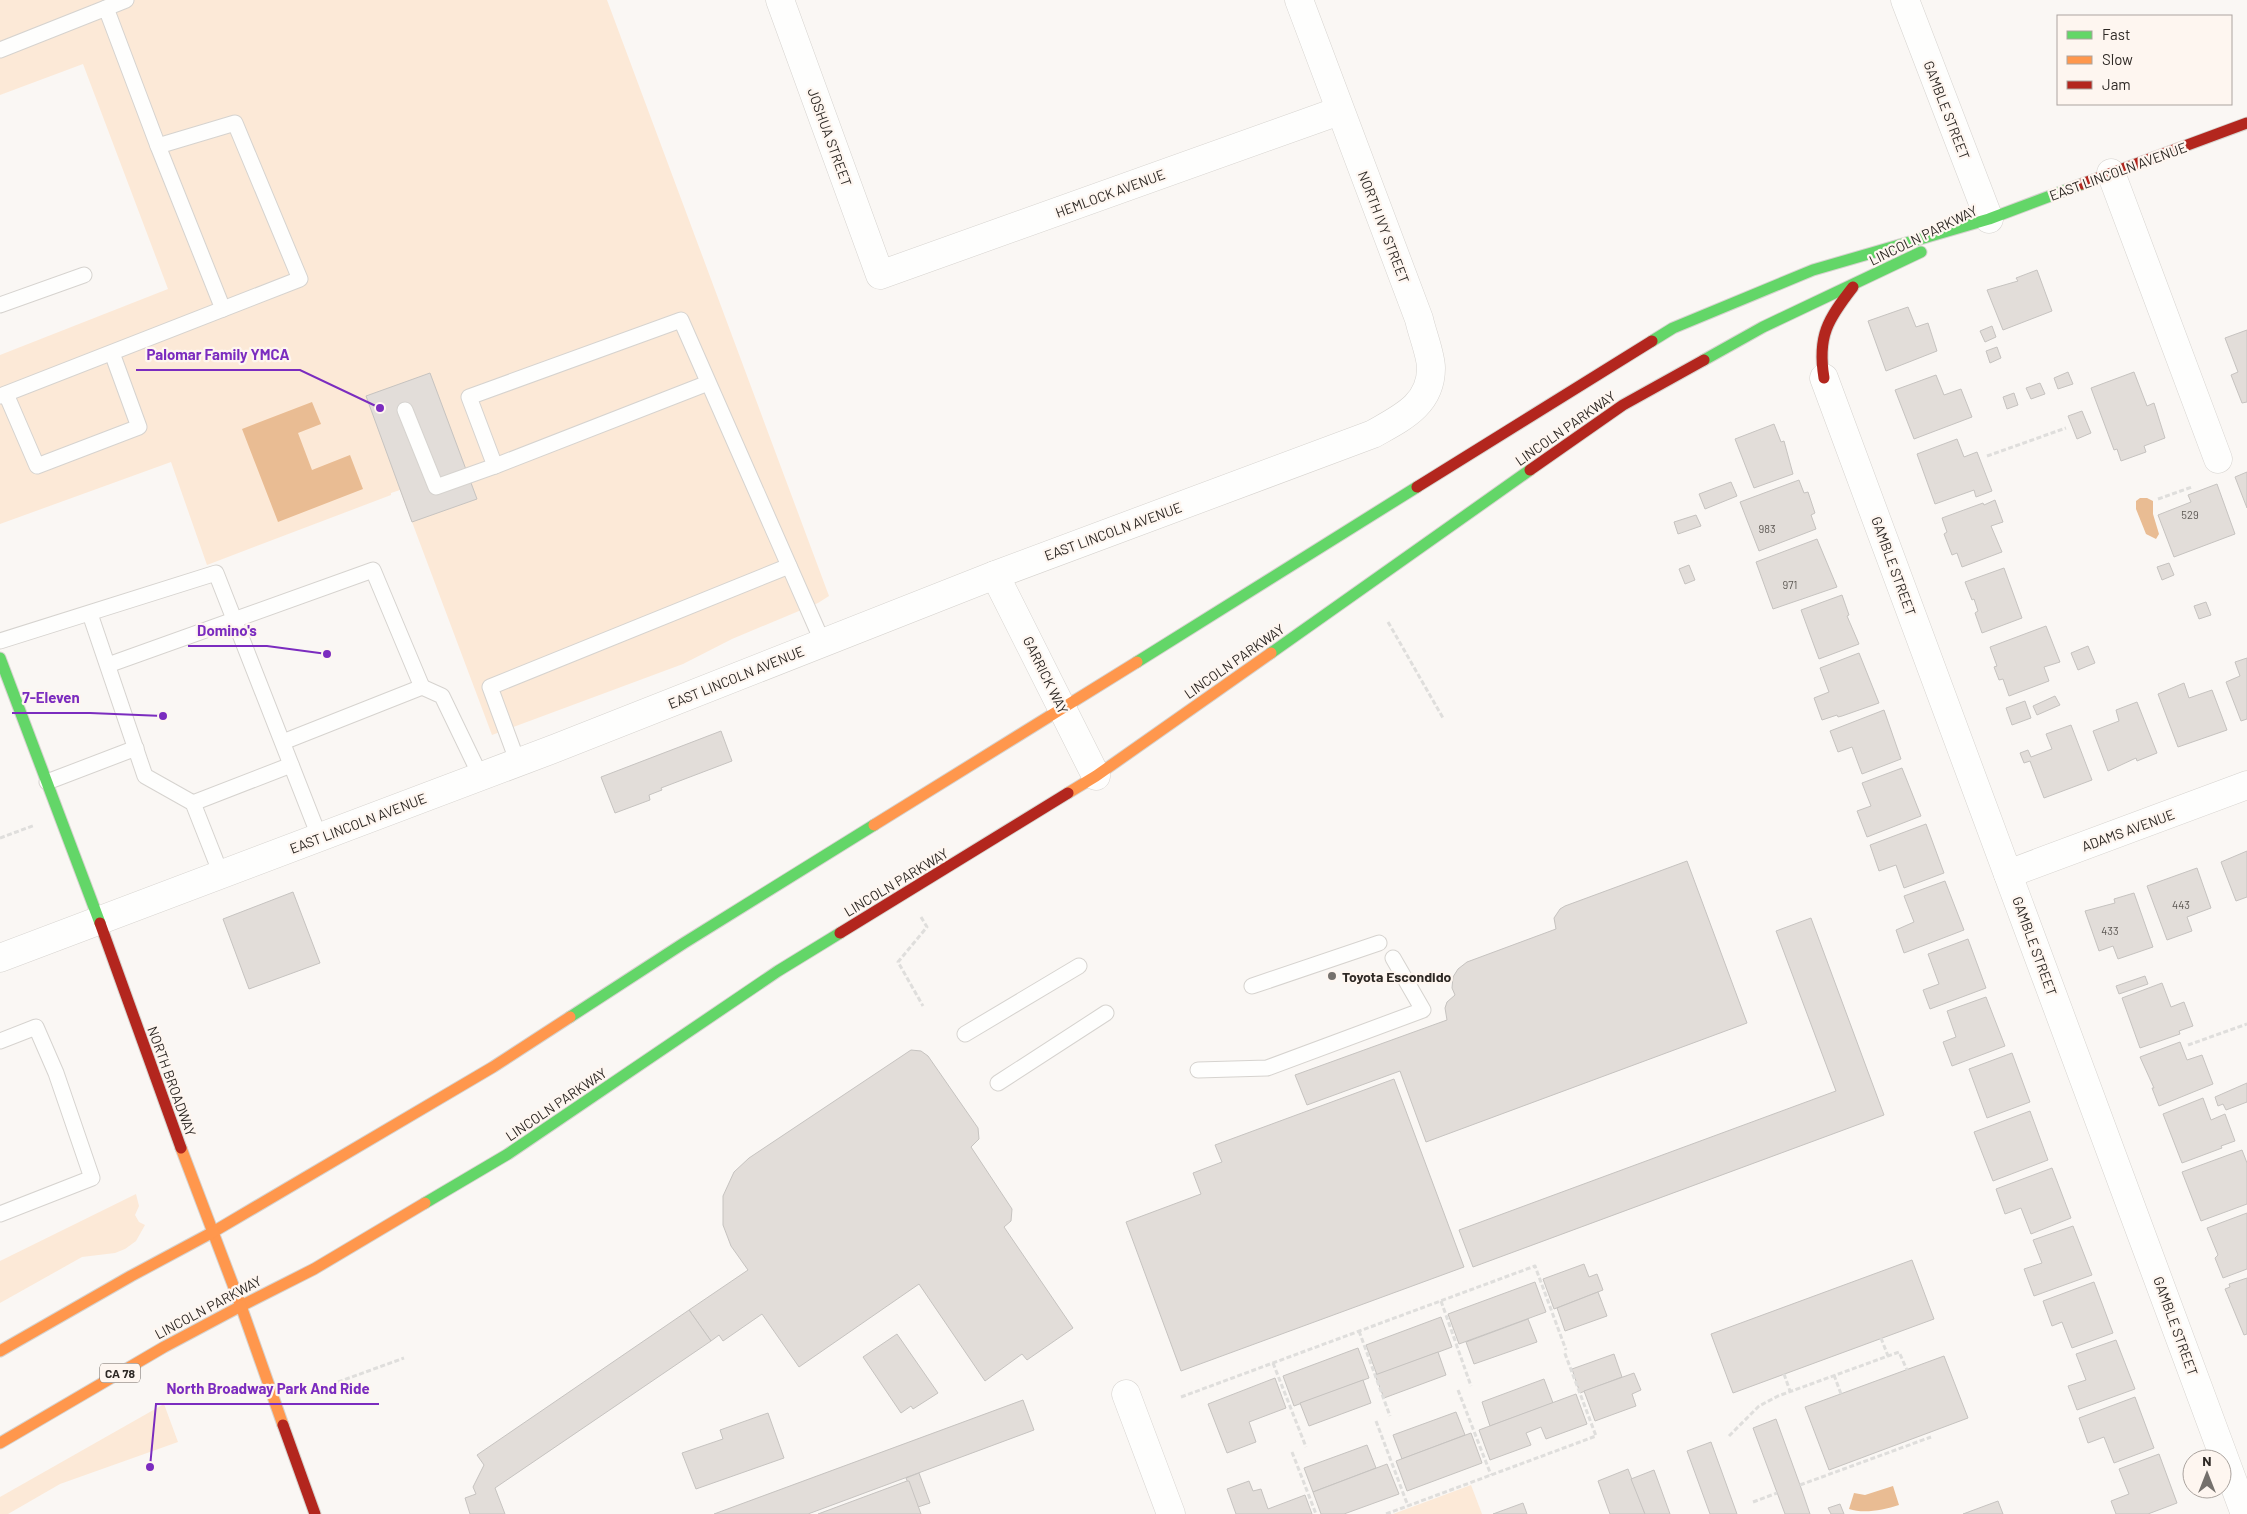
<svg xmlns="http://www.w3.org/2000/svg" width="2247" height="1514" font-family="Barlow,sans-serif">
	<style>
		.green { fill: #fce9d7 }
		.water { fill: #e9bc93 }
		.building { fill: #e2ddd9; stroke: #c6c3c0 }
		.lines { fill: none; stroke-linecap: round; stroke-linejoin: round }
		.lane-casing { stroke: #d6d3cf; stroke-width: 17 }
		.street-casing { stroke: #d6d3cf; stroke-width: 29 }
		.fast-casing { stroke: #d6d3cf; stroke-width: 13 }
		.slow-casing { stroke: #d6d3cf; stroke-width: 13 }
		.jam-casing { stroke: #d6d3cf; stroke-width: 13 }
		.path { stroke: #dfdedc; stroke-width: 3; stroke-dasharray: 5 2.5; stroke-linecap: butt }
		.lane { stroke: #fefefd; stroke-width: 15 }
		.street { stroke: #fefefd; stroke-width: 28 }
		.fast { stroke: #63d668; stroke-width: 11 }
		.slow { stroke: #ff974d; stroke-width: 11 }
		.jam { stroke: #b3261e; stroke-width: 11 }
		.poi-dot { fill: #75716d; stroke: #fef6f0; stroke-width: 2 }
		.labels { text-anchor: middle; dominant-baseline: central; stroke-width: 4.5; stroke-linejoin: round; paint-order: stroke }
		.number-label { font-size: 11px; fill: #5d5854 }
		.shield { fill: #fef6f0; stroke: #6c6662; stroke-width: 1 }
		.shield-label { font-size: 12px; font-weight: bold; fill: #2e2925 }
		.street-label { font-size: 14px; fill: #2e2925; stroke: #fef6f0 }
		.poi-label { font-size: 14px; font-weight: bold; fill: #2e2925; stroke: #fef6f0; text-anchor: start }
		.leader { fill: none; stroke: #7b2cbf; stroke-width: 2 }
		.callout-dot { fill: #7b2cbf; stroke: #fef6f0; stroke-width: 2 }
		.callout-label { font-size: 15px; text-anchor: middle; font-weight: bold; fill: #7b2cbf; stroke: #fef6f0; stroke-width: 4.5; stroke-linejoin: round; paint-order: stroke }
	</style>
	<rect width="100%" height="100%" fill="#faf7f4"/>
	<g class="green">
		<path d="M0 0H607L829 596 818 603 732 639 683 664 492 735 400 490 391 493V495L207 565 171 462 0 524V355L168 289 83 64 0 95Z"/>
		<path d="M136 1194 139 1206 135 1215 139 1222 145 1225 136 1241 125 1249 115 1253 82 1257 0 1303V1261Z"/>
		<path d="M164 1404 178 1442 60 1484 8 1514H0V1497Z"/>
		<path d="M1471 1485 1482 1514H1393Z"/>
	</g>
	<g class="water">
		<path d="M312 402 321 424 298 433 312 470 350 455 363 489 278 522 242 429Z"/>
		<path d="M2140 498H2147L2153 501V514L2159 534 2156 539 2146 534 2136 509V501Z"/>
		<path d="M1893 1486 1899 1505C1883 1510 1864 1514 1849 1509L1854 1493 1865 1495Z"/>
	</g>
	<g class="building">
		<path d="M2037 270 2052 311 2003 330 1987 290 2018 281 2016 278Z"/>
		<path d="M1908 307 1916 327 1928 323 1937 351 1886 371 1868 321Z"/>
		<path d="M1992 326 1996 337 1985 342 1980 331Z"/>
		<path d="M2247 330V402L2242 403 2231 375 2238 372 2225 338Z"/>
		<path d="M1997 347 2001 358 1990 363 1986 351Z"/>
		<path d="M2068 372 2073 384 2058 389 2054 378Z"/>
		<path d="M2134 372 2147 406 2154 403 2165 438 2144 446 2146 452 2121 461 2117 449 2114 450 2091 388Z"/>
		<path d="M430 373 477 499 412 522 366 396Z"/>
		<path d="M1936 375 1944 395 1961 389 1972 417 1914 439 1895 390Z"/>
		<path d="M2040 383 2045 394 2031 399 2026 388Z"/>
		<path d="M2014 393 2018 405 2007 409 2003 397Z"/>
		<path d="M2082 411 2091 433 2077 439 2068 416Z"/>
		<path d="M1774 424 1781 442 1784 441 1793 474 1754 488 1735 439Z"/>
		<path d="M1957 439 1964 457 1977 452 1992 491 1976 497 1974 490 1935 504 1917 454Z"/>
		<path d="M2247 472V508L2235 477Z"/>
		<path d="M1799 480 1804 493 1808 492 1815 513 1811 515 1816 529 1759 551 1740 502Z"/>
		<path d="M1731 482 1737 496 1705 509 1699 494Z"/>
		<path d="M2217 484 2235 534 2174 557 2158 515 2191 502 2188 495Z"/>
		<path d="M1995 500 2003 522 1991 526 2002 552 1962 567 1957 553 1952 555 1944 534 1947 532 1942 518 1983 503 1984 505Z"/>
		<path d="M1696 515 1701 526 1678 534 1674 522Z"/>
		<path d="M1817 539 1837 587 1773 609 1756 562Z"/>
		<path d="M2169 563 2174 575 2162 580 2157 567Z"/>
		<path d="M1689 565 1695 580 1685 584 1679 569Z"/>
		<path d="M2004 568 2022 618 1982 633 1975 613 1978 611 1974 599 1972 600 1965 582Z"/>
		<path d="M1842 595 1849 615 1847 616 1859 644 1819 659 1801 610Z"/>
		<path d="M2206 602 2211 615 2199 619 2194 606Z"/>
		<path d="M2046 626 2060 662 2044 667 2049 681 2009 696 2003 679 1999 680 1994 667 1997 666 1990 647Z"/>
		<path d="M2088 646 2095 663 2078 670 2071 653Z"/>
		<path d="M1859 653 1879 703 1842 716 1838 717 1837 715 1822 720 1814 698 1829 692 1820 668Z"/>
		<path d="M2247 658V719L2241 721 2226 682 2240 676 2235 662Z"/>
		<path d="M2184 683 2189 698 2212 690 2227 730 2178 747 2158 694Z"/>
		<path d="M2055 696 2060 705 2037 715 2033 706Z"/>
		<path d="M2025 701 2031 718 2012 725 2006 708Z"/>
		<path d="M2137 702 2157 753 2137 761 2136 758 2108 771 2093 731 2119 721 2116 710Z"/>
		<path d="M1884 710 1901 759 1862 774 1852 747 1838 752 1830 731Z"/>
		<path d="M2071 725 2092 780 2044 798 2030 761 2024 763 2020 753 2028 750 2031 757 2052 749 2046 734Z"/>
		<path d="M721 731 732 761 661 788 662 790 649 795 650 800 615 813 601 777Z"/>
		<path d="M1902 768 1921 816 1867 837 1857 811 1871 806 1862 783Z"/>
		<path d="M1926 824 1944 873 1904 888 1896 865 1879 871 1870 845Z"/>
		<path d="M2247 851V897L2236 901 2221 862Z"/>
		<path d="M1687 861 1747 1023 1426 1142 1400 1071 1307 1105 1295 1075 1447 1020 1445 1008 1447 1002 1455 995 1452 988 1453 977 1458 969 1467 962 1556 929 1554 918 1560 909 1565 906Z"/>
		<path d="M2197 868 2211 908 2187 917 2192 931 2167 940 2147 886Z"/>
		<path d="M1945 881 1964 930 1904 953 1896 930 1914 922 1904 896Z"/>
		<path d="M293 892 320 963 249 989 223 919Z"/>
		<path d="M2134 893 2153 947 2118 959 2113 946 2099 951 2085 911 2115 903 2114 899Z"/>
		<path d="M1811 918 1884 1115 1473 1267 1459 1230 1836 1091 1776 931Z"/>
		<path d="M1968 939 1986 988 1930 1009 1923 990 1939 984 1928 954Z"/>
		<path d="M2145 976 2148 984 2119 994 2116 986Z"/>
		<path d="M2162 983 2171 1007 2184 1002 2193 1026 2179 1031 2180 1034 2140 1048 2122 998Z"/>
		<path d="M1986 997 2005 1046 1952 1066 1943 1042 1956 1037 1947 1011Z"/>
		<path d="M2180 1042 2187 1060 2202 1055 2213 1084 2159 1106 2152 1088H2154L2140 1057Z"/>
		<path d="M911 1050 921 1051 928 1056 978 1128 979 1139 971 1147 1012 1209 1011 1221 1004 1227 1073 1328 1027 1360 1022 1354 985 1381 919 1284 799 1367 762 1314 723 1341 719 1335 711 1341 689 1310 748 1270 731 1246 723 1225V1196L734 1172 749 1158Z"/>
		<path d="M2012 1053 2030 1102 1987 1118 1969 1069Z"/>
		<path d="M1394 1079 1464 1267 1181 1371 1126 1222 1201 1194 1193 1173 1222 1162 1215 1145Z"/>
		<path d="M2247 1083V1102L2226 1110 2223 1104 2218 1106 2215 1097Z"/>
		<path d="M2203 1098 2211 1120 2225 1114 2235 1141 2221 1146 2222 1148 2182 1163 2163 1114Z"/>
		<path d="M2030 1111 2048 1160 1993 1181 1974 1132Z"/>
		<path d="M2242 1150 2247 1163V1204L2201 1221 2182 1172Z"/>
		<path d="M2052 1168 2071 1218 2031 1234 2021 1208 2005 1214 1996 1189Z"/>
		<path d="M2247 1213V1269L2223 1278 2215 1258 2218 1255 2207 1228Z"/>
		<path d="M2073 1226 2092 1275 2034 1296 2024 1269 2042 1263 2033 1240Z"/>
		<path d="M1912 1260 1934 1319 1733 1393 1711 1334Z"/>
		<path d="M1584 1264 1589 1277 1597 1274 1603 1290 1554 1309 1543 1279Z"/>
		<path d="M2247 1278V1334L2244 1335 2225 1289 2230 1287 2229 1284Z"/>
		<path d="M1535 1282 1546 1312 1459 1344 1448 1314Z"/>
		<path d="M2094 1282 2113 1333 2072 1348 2062 1322 2052 1326 2043 1301Z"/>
		<path d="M1598 1292 1607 1316 1565 1331 1557 1308Z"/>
		<path d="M689 1310 711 1341 495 1488 505 1514H470L465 1498 476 1494 473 1487 484 1465 477 1455Z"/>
		<path d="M1441 1317 1452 1347 1377 1375 1366 1345Z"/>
		<path d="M1528 1319 1537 1342 1474 1364 1466 1342Z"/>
		<path d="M897 1334 938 1393 913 1409 911 1406 901 1413 863 1357Z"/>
		<path d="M2116 1340 2135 1389 2077 1410 2068 1386 2086 1380 2076 1354Z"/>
		<path d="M1358 1348 1369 1378 1294 1406 1283 1376Z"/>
		<path d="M1438 1352 1446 1375 1384 1398 1375 1375Z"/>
		<path d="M1614 1354 1622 1377 1580 1393 1572 1369Z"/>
		<path d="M1944 1356 1968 1418 1829 1470 1805 1407Z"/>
		<path d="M1634 1373 1641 1390 1632 1394 1636 1406 1595 1421 1584 1391Z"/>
		<path d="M1275 1378 1286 1408 1249 1422 1256 1442 1227 1453 1208 1404Z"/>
		<path d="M1544 1379 1553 1403 1490 1426 1482 1402Z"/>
		<path d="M1363 1380 1371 1403 1309 1426 1300 1403Z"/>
		<path d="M1576 1394 1587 1424 1546 1439 1541 1427 1526 1433 1531 1445 1490 1460 1479 1430Z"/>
		<path d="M2135 1397 2154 1448 2114 1463 2104 1437 2088 1443 2079 1418Z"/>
		<path d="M1023 1400 1034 1430 808 1514H714Z"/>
		<path d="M1456 1412 1465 1435 1402 1459 1393 1435Z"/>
		<path d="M768 1413 784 1458 696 1489 682 1453 723 1439 720 1430Z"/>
		<path d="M1776 1419 1800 1485 1810 1514H1785L1753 1428Z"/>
		<path d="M1471 1433 1482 1463 1407 1491 1396 1461Z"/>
		<path d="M1711 1442 1737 1514H1710L1687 1451Z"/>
		<path d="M1367 1445 1376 1468 1313 1492 1304 1468Z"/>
		<path d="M2159 1454 2177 1503 2148 1514H2116L2111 1501 2129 1494 2119 1469Z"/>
		<path d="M1387 1464 1399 1494 1344 1514H1321L1313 1492Z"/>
		<path d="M1628 1469 1645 1514H1610L1598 1481Z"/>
		<path d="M1654 1470 1670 1514H1645L1631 1479Z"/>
		<path d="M919 1473 930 1503 918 1507 906 1478Z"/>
		<path d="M909 1481 921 1514H818L907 1481Z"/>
		<path d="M1249 1481 1253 1491 1261 1489 1268 1509 1305 1495 1312 1514H1236L1227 1489Z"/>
		<path d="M1998 1501 2003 1514H1963Z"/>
		<path d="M1523 1503 1527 1514H1493Z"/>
		<path d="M1840 1504 1844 1514H1831L1828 1508Z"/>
	</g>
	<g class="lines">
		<g class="lane-casing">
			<g id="lane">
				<path d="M106 8 126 0"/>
				<path d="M0 50 106 8 158 146 235 123 300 279 0 396"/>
				<path d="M158 146 223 309"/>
				<path d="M0 305 84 275"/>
				<path d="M708 383 495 466 469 397 681 320 823 643"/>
				<path d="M6 394 37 466 139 427 112 353"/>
				<path d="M405 410 436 487 495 466"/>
				<path d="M90 614 145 776 193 803 221 874"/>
				<path d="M0 641 216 573 319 836"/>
				<path d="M108 665 373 570 422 687"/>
				<path d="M283 742 422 687 442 696 481 777"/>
				<path d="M518 763 490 687 789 566"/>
				<path d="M47 782 136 748"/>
				<path d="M193 803 291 765"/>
				<path d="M1252 986 1379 943"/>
				<path d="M965 1034 1079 966"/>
				<path d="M0 1041 36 1027 56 1073 92 1178 0 1214"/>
				<path d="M1198 1070 1267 1068 1423 1010 1393 958"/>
				<path d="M998 1083 1106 1013"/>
			</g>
		</g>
		<g class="street-casing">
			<g id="street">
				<path d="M780 0 880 275 1339 111"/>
				<path d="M1905 0 1989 219"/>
				<path d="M2111 173 2218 459"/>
				<path d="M1824 378 2245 1514"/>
				<path d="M995 575 1096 776"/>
				<path d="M2008 874 2247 785"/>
				<path d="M0 958 556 748 995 575 1373 434C1401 418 1431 405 1431 368 1431 355 1422 333 1419 319L1299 0"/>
				<path d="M1126 1394 1171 1514"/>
			</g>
		</g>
		<g class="fast-casing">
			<g id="fast">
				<path d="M1652 341 1673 328 1813 270 1989 219 2082 184"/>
				<path d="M1704 360 1763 327 1921 252"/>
				<path d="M1271 653 1530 470"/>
				<path d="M0 658 100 923"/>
				<path d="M1137 662 1417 487"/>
				<path d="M570 1017 684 943 874 825"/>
				<path d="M425 1203 508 1154 778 971 840 933"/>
			</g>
		</g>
		<g class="slow-casing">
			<g id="slow">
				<path d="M1068 793 1096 776 1271 653"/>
				<path d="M874 825 1137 662"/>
				<path d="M181 1148 241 1306 283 1425"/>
				<path d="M213 1232 493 1067 570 1017"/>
				<path d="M241 1306 314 1269 425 1203"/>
				<path d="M0 1351 131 1276 213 1232"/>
				<path d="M0 1443 164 1347 241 1306"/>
			</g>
		</g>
		<g class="jam-casing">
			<g id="jam">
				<path d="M2082 184 2247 123"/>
				<path d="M1824 378C1817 336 1828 319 1853 287"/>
				<path d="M1530 470 1623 405 1704 360"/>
				<path d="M1417 487 1652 341"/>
				<path d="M100 923 181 1148"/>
				<path d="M840 933 1068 793"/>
				<path d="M283 1425 315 1514"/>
			</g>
		</g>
		<g class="path">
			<path d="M1987 456 2066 428"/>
			<path d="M2158 499 2192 487"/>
			<path d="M1388 622 1443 718"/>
			<path d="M0 838 35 825"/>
			<path d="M921 917 927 927 898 962 923 1006"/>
			<path d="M2188 1045 2247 1024"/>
			<path d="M1441 1301 1471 1386"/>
			<path d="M1359 1331 1390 1416"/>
			<path d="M1881 1338 1888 1356"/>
			<path d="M1273 1363 1306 1447"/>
			<path d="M1784 1374 1790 1391"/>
			<path d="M1834 1375 1841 1394"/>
			<path d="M338 1382 404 1358"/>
			<path d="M1458 1390 1491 1475"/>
			<path d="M1181 1397 1535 1266 1566 1350"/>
			<path d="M1376 1421 1408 1506"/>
			<path d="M1729 1436 1759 1406 1778 1396 1899 1352 1907 1370"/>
			<path d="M1292 1452 1316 1514"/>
			<path d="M1800 1485 1931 1437"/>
			<path d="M1753 1502 1777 1493"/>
			<path d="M1386 1514 1596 1436 1564 1351"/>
		</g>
		<use href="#lane" class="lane"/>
		<use href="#street" class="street"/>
		<use href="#fast" class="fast"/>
		<use href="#slow" class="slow"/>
		<use href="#jam" class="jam"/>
	</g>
	<circle class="poi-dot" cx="1332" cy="976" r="5"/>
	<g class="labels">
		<g class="number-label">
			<text x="2190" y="514">529</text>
			<text x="1767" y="528">983</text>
			<text x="1790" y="584">971</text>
			<text x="2181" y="904">443</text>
			<text x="2110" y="930">433</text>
		</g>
		<rect class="shield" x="100" y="1363.5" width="40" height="19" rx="4"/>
		<g class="shield-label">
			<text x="120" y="1373">CA 78</text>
		</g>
		<g class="street-label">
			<text transform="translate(1947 110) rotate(69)">GAMBLE STREET</text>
			<text transform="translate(830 137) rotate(70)">JOSHUA STREET</text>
			<text transform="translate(2118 171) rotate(-20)">EAST LINCOLN AVENUE</text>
			<text transform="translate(1110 193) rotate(-20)">HEMLOCK AVENUE</text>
			<text transform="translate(1384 227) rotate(69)">NORTH IVY STREET</text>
			<text transform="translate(1923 235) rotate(-26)">LINCOLN PARKWAY</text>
			<text transform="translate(1565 428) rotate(-35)">LINCOLN PARKWAY</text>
			<text transform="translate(1113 531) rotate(-20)">EAST LINCOLN AVENUE</text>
			<text transform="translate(1894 566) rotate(70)">GAMBLE STREET</text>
			<text transform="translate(1234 661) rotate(-35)">LINCOLN PARKWAY</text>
			<text transform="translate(1046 675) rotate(64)">GARRICK WAY</text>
			<text transform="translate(736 677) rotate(-22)">EAST LINCOLN AVENUE</text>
			<text transform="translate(358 823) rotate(-21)">EAST LINCOLN AVENUE</text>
			<text transform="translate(2128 830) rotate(-20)">ADAMS AVENUE</text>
			<text transform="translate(896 882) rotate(-31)">LINCOLN PARKWAY</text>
			<text transform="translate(2035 946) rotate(70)">GAMBLE STREET</text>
			<text transform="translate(172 1081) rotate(70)">NORTH BROADWAY</text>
			<text transform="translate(556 1104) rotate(-34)">LINCOLN PARKWAY</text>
			<text transform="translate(208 1307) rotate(-28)">LINCOLN PARKWAY</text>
			<text transform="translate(2176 1326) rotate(70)">GAMBLE STREET</text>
		</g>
		<g class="poi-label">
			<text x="1342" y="976">Toyota Escondido</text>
		</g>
	</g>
	<path class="leader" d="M380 408L300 370H136M327 654L267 646H188M163 716L90 713H12M150 1467L156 1404H379"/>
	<g class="callout-dot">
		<circle cx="380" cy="408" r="5"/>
		<circle cx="327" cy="654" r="5"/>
		<circle cx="163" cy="716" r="5"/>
		<circle cx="150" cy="1467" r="5"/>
	</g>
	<g class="callout-label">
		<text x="218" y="360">Palomar Family YMCA</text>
		<text x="227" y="636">Domino's</text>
		<text x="51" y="703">7-Eleven</text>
		<text x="268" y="1394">North Broadway Park And Ride</text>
	</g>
	<rect x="2057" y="15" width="175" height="90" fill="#fef6f0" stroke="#aba49f"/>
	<rect x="2067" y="31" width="25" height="8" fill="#63d668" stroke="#aba49f"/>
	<text x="2102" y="40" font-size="15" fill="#2e2925">Fast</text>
	<rect x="2067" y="56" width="25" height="8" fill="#ff974d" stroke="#aba49f"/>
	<text x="2102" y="65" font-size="15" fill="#2e2925">Slow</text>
	<rect x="2067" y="81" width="25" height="8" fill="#b3261e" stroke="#aba49f"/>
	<text x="2102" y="90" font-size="15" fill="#2e2925">Jam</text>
	<g transform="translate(2207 1474)"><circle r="24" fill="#fef6f0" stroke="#aba49f"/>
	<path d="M0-4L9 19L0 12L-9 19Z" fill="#75716d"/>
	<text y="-8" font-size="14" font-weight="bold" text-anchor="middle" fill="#2e2925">N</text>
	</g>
</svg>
